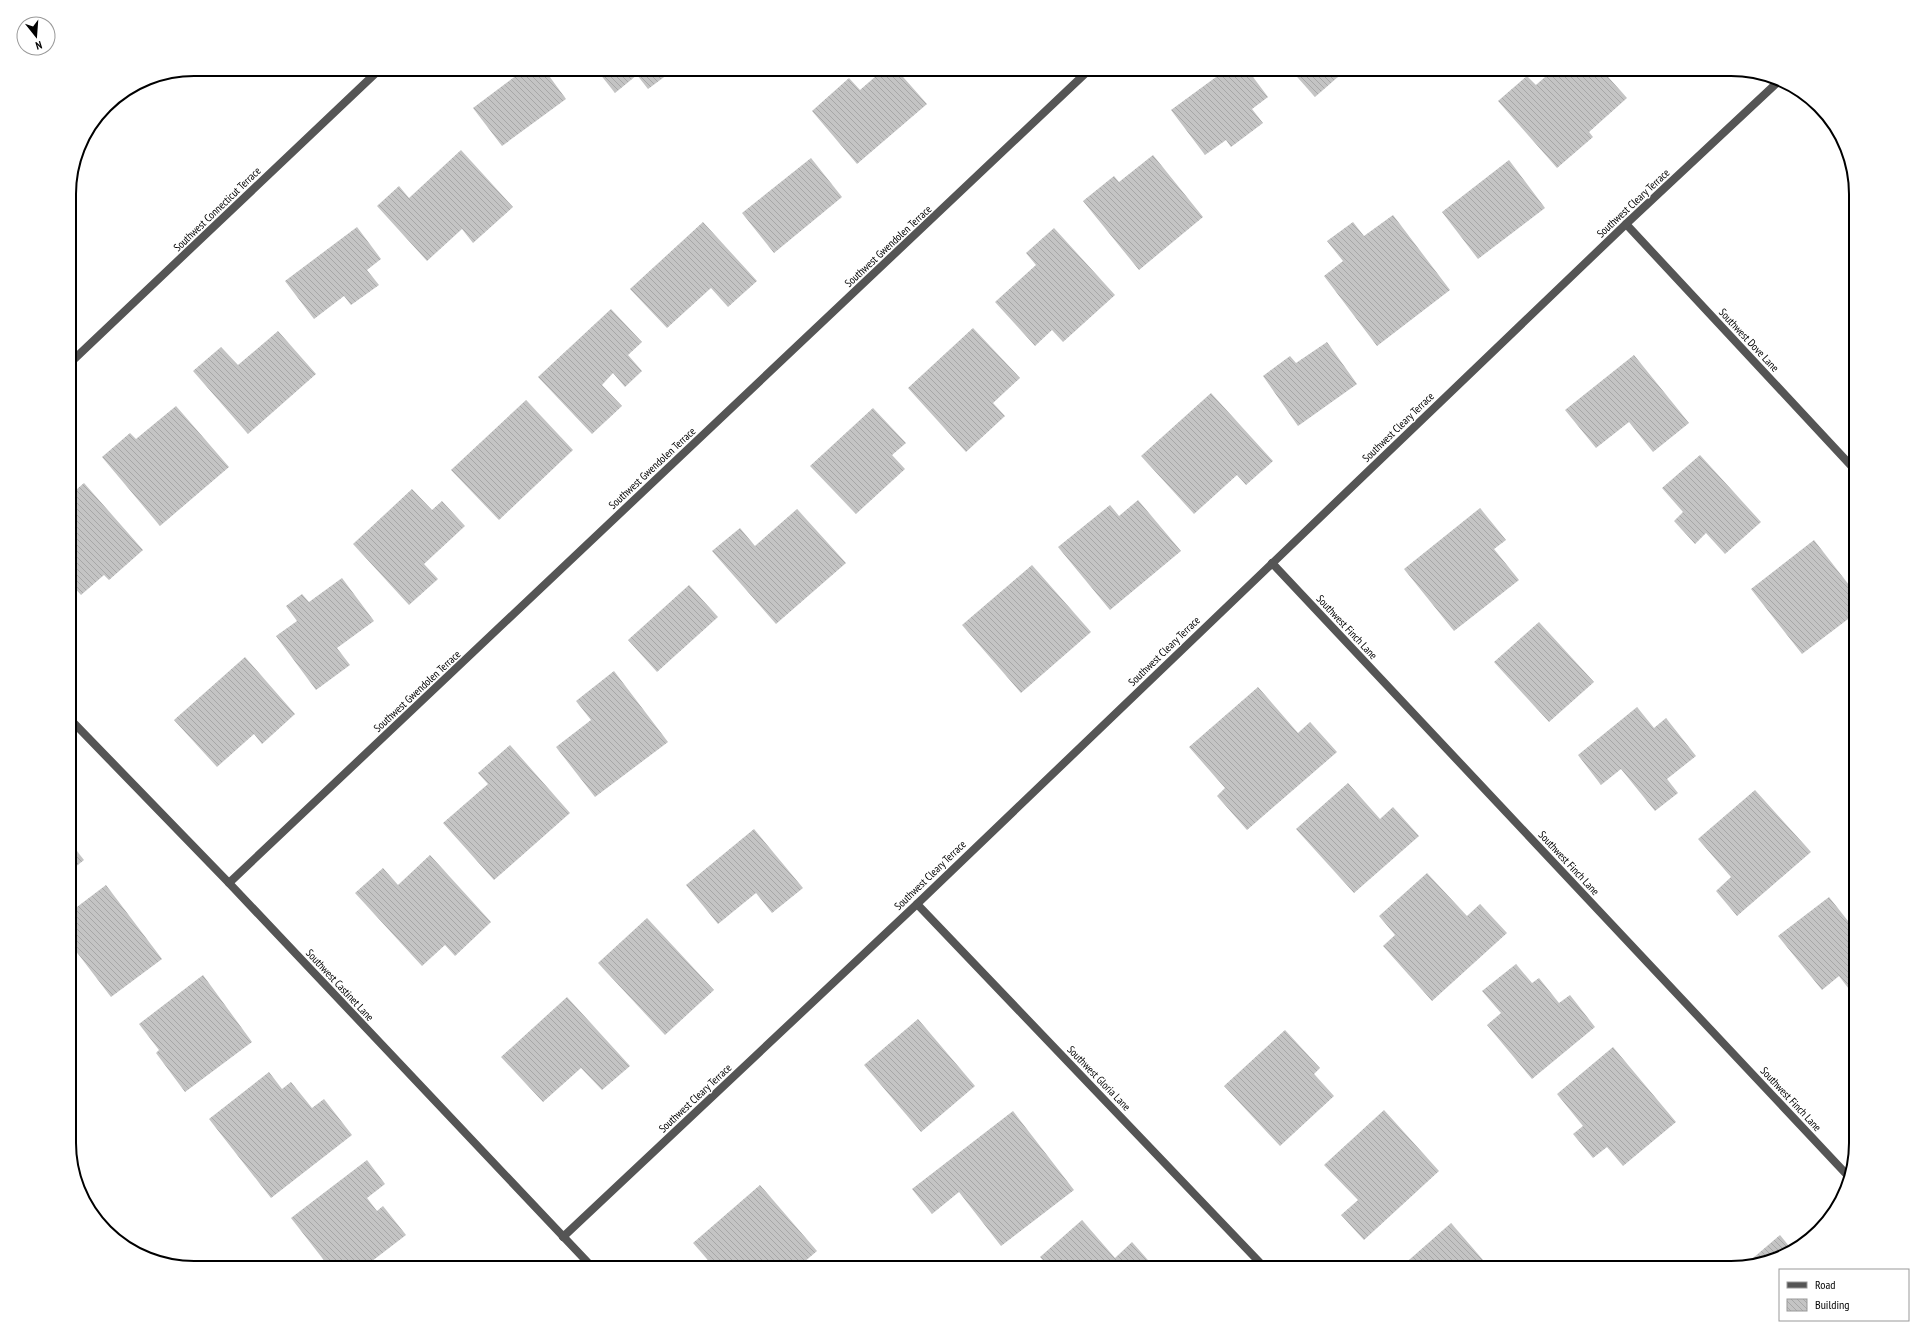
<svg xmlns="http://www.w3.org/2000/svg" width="1925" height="1337" font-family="'PT Sans Narrow',sans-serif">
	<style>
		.building { fill: url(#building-back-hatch) }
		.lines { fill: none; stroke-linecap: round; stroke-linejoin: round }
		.minor { stroke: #555; stroke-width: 8 }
		.labels { text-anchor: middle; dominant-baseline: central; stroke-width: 3; stroke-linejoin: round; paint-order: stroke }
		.street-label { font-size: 11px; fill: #000; stroke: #fff }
		.rim { fill: none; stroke: #000; stroke-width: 2 }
	</style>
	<defs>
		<pattern id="building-back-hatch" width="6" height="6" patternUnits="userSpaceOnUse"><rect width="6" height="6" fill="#c4c4c4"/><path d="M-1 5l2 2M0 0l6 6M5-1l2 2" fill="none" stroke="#a7a7a7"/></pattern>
	</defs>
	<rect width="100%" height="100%" fill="#fff"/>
	<g class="building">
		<path d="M525 69H544L566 99 502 146 473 108Z"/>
		<path d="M596 69H675L648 89 637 75 615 93Z"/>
		<path d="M884 69H896L927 104 857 164 812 111 849 78 860 90Z"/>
		<path d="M955 69H966L960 75Z"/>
		<path d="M1227 69H1247L1268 97 1252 109 1263 123 1231 147 1226 140 1205 155 1171 110Z"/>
		<path d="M1290 69H1347L1315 97Z"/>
		<path d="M1554 69H1601L1627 98 1589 132 1593 137 1557 168 1498 101 1527 76 1536 85Z"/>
		<path d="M461 150 513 207 473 243 462 229 427 261 377 206 399 186 409 198Z"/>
		<path d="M1153 155 1203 217 1139 270 1083 201 1114 176 1119 182Z"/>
		<path d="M811 158 842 197 774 253 742 213Z"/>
		<path d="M1509 160 1545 208 1478 259 1442 212Z"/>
		<path d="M1393 215 1450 290 1377 346 1324 276 1343 261 1327 241 1353 222 1364 236Z"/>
		<path d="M703 222 757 281 728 307 711 288 667 328 630 289Z"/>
		<path d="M357 227 381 259 367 270 379 285 351 305 344 296 314 319 285 281Z"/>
		<path d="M1054 228 1115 295 1063 342 1052 330 1035 346 995 302 1036 265 1026 253Z"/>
		<path d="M611 309 642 342 628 355 642 371 625 387 613 373 602 385 622 406 592 434 538 377Z"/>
		<path d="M973 328 1020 378 993 403 1005 416 966 452 908 388Z"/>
		<path d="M278 331 316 374 248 434 193 371 221 347 238 365Z"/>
		<path d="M1327 342 1357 384 1298 426 1263 376 1290 356 1296 363Z"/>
		<path d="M1634 355 1689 423 1653 452 1629 422 1596 448 1565 410Z"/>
		<path d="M1211 393 1273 461 1246 485 1237 475 1194 514 1141 456Z"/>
		<path d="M526 400 573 450 499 520 451 470Z"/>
		<path d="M176 406 229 467 160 526 102 457 130 433 136 439Z"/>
		<path d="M873 408 906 443 892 455 905 469 856 514 810 466Z"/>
		<path d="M1700 455 1761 522 1725 554 1706 533 1695 544 1674 521 1683 512 1662 488Z"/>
		<path d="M84 483 143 550 109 580 104 575 81 595 69 582V496Z"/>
		<path d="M412 489 432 510 442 501 465 526 424 564 438 579 409 605 353 544Z"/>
		<path d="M1138 500 1181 551 1110 610 1058 547 1110 505 1119 516Z"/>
		<path d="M1480 508 1506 540 1494 549 1519 580 1454 631 1404 569Z"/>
		<path d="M797 509 846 563 776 624 712 551 740 528 755 546Z"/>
		<path d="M1814 540 1856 594V613L1802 654 1751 589Z"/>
		<path d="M1032 565 1091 632 1021 693 962 625Z"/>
		<path d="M342 578 374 621 337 648 350 665 316 690 276 636 297 621 286 606 302 594 309 602Z"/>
		<path d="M689 585 718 617 657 672 628 640Z"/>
		<path d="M1539 622 1594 682 1549 722 1494 662Z"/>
		<path d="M245 657 295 714 262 744 254 734 217 767 174 720Z"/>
		<path d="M614 671 668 742 595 797 556 747 591 720 576 701Z"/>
		<path d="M1258 687 1298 733 1310 722 1337 752 1247 830 1217 796 1225 788 1189 747Z"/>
		<path d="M1637 707 1654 728 1666 718 1696 756 1667 779 1678 793 1655 811 1621 769 1601 785 1578 755Z"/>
		<path d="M510 745 570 813 494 880 443 823 488 784 478 773Z"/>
		<path d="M1348 783 1380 819 1393 807 1419 836 1354 893 1296 829Z"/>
		<path d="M1755 790 1811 852 1737 916 1716 891 1731 877 1698 839Z"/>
		<path d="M754 829 803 888 772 913 756 893 718 924 686 885Z"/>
		<path d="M69 841 84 860 69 872Z"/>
		<path d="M430 855 491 922 455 956 445 945 422 966 355 893 383 868 398 885Z"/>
		<path d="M1427 873 1467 916 1480 904 1507 933 1432 1001 1383 946 1395 935 1379 916Z"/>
		<path d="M106 885 162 959 111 997 69 942V913Z"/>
		<path d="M1829 897 1856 931V990L1852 993 1839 976 1822 990 1778 936Z"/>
		<path d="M647 918 714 990 665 1035 598 963Z"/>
		<path d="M1516 964 1532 983 1539 978 1559 1003 1570 995 1595 1027 1532 1079 1487 1025 1501 1013 1482 991Z"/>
		<path d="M203 975 252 1042 185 1092 156 1053 159 1050 139 1024Z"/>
		<path d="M567 997 630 1066 602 1090 581 1068 543 1102 501 1057Z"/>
		<path d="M918 1019 975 1086 921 1132 864 1065Z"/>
		<path d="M1285 1030 1320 1068 1314 1074 1334 1096 1280 1146 1224 1086Z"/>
		<path d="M1613 1047 1676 1122 1623 1166 1607 1147 1593 1158 1573 1134 1583 1126 1557 1094Z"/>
		<path d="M269 1072 282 1089 291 1082 312 1108 324 1099 352 1135 271 1198 209 1119Z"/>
		<path d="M1384 1110 1439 1171 1364 1240 1341 1215 1358 1200 1324 1165Z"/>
		<path d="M1013 1111 1074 1190 1001 1246 959 1192 932 1214 912 1189Z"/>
		<path d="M367 1160 385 1184 367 1198 377 1211 383 1206 406 1235 363 1268H330L291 1218Z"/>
		<path d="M760 1185 817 1251 797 1268H715L693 1243Z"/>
		<path d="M1082 1220 1115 1258 1132 1242 1155 1268H1050L1040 1257Z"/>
		<path d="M1451 1223 1490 1268H1417L1409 1260Z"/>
		<path d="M1780 1235 1793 1251 1746 1264Z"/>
		<path d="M437 1260 443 1268H428Z"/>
	</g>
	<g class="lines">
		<g class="minor">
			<path d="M1626 224 1856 471"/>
			<path d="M69 364 380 69"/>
			<path d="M1272 563 1850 1178"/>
			<path d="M69 718 229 883 593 1268"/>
			<path d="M229 883 1090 69"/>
			<path d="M917 904 1265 1268"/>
			<path d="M563 1237 917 904 1626 224 1780 80"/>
		</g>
	</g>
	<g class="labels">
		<g class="street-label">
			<text transform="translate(1633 203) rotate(-43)">Southwest Cleary Terrace</text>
			<text transform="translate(217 209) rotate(-44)">Southwest Connecticut Terrace</text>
			<text transform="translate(888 246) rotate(-43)">Southwest Gwendolen Terrace</text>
			<text transform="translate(1749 340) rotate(47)">Southwest Dove Lane</text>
			<text transform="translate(1398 427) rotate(-44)">Southwest Cleary Terrace</text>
			<text transform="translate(652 468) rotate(-43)">Southwest Gwendolen Terrace</text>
			<text transform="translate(1347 627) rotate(47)">Southwest Finch Lane</text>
			<text transform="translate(1164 651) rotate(-44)">Southwest Cleary Terrace</text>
			<text transform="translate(417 691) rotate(-43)">Southwest Gwendolen Terrace</text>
			<text transform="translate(1569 863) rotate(47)">Southwest Finch Lane</text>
			<text transform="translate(930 875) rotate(-44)">Southwest Cleary Terrace</text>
			<text transform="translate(340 985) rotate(47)">Southwest Castinet Lane</text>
			<text transform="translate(1099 1078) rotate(46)">Southwest Gloria Lane</text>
			<text transform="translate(695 1098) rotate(-43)">Southwest Cleary Terrace</text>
			<text transform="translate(1791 1099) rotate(47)">Southwest Finch Lane</text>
		</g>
	</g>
	<path d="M0 0H1925V1337H0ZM194 76H1731A118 118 0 0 1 1849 194V1143A118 118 0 0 1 1731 1261H194A118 118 0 0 1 76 1143V194A118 118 0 0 1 194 76Z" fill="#fff" fill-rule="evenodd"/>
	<path class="rim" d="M194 76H1731A118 118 0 0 1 1849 194V1143A118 118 0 0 1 1731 1261H194A118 118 0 0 1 76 1143V194A118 118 0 0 1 194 76Z"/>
	<rect x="1779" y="1269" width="130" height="52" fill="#ffffff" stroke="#999999"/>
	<rect x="1787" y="1282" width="20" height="6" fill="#555555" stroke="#999999"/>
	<text x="1815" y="1289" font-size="12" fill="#000000">Road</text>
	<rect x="1787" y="1299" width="20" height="12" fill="url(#building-back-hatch)" stroke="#999999"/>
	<text x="1815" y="1309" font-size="12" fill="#000000">Building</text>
	<g transform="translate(36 36) rotate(163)"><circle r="19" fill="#ffffff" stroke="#999999"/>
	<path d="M0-3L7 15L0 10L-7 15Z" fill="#000000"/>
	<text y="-6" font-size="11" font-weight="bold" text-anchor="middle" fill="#000000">N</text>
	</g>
</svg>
